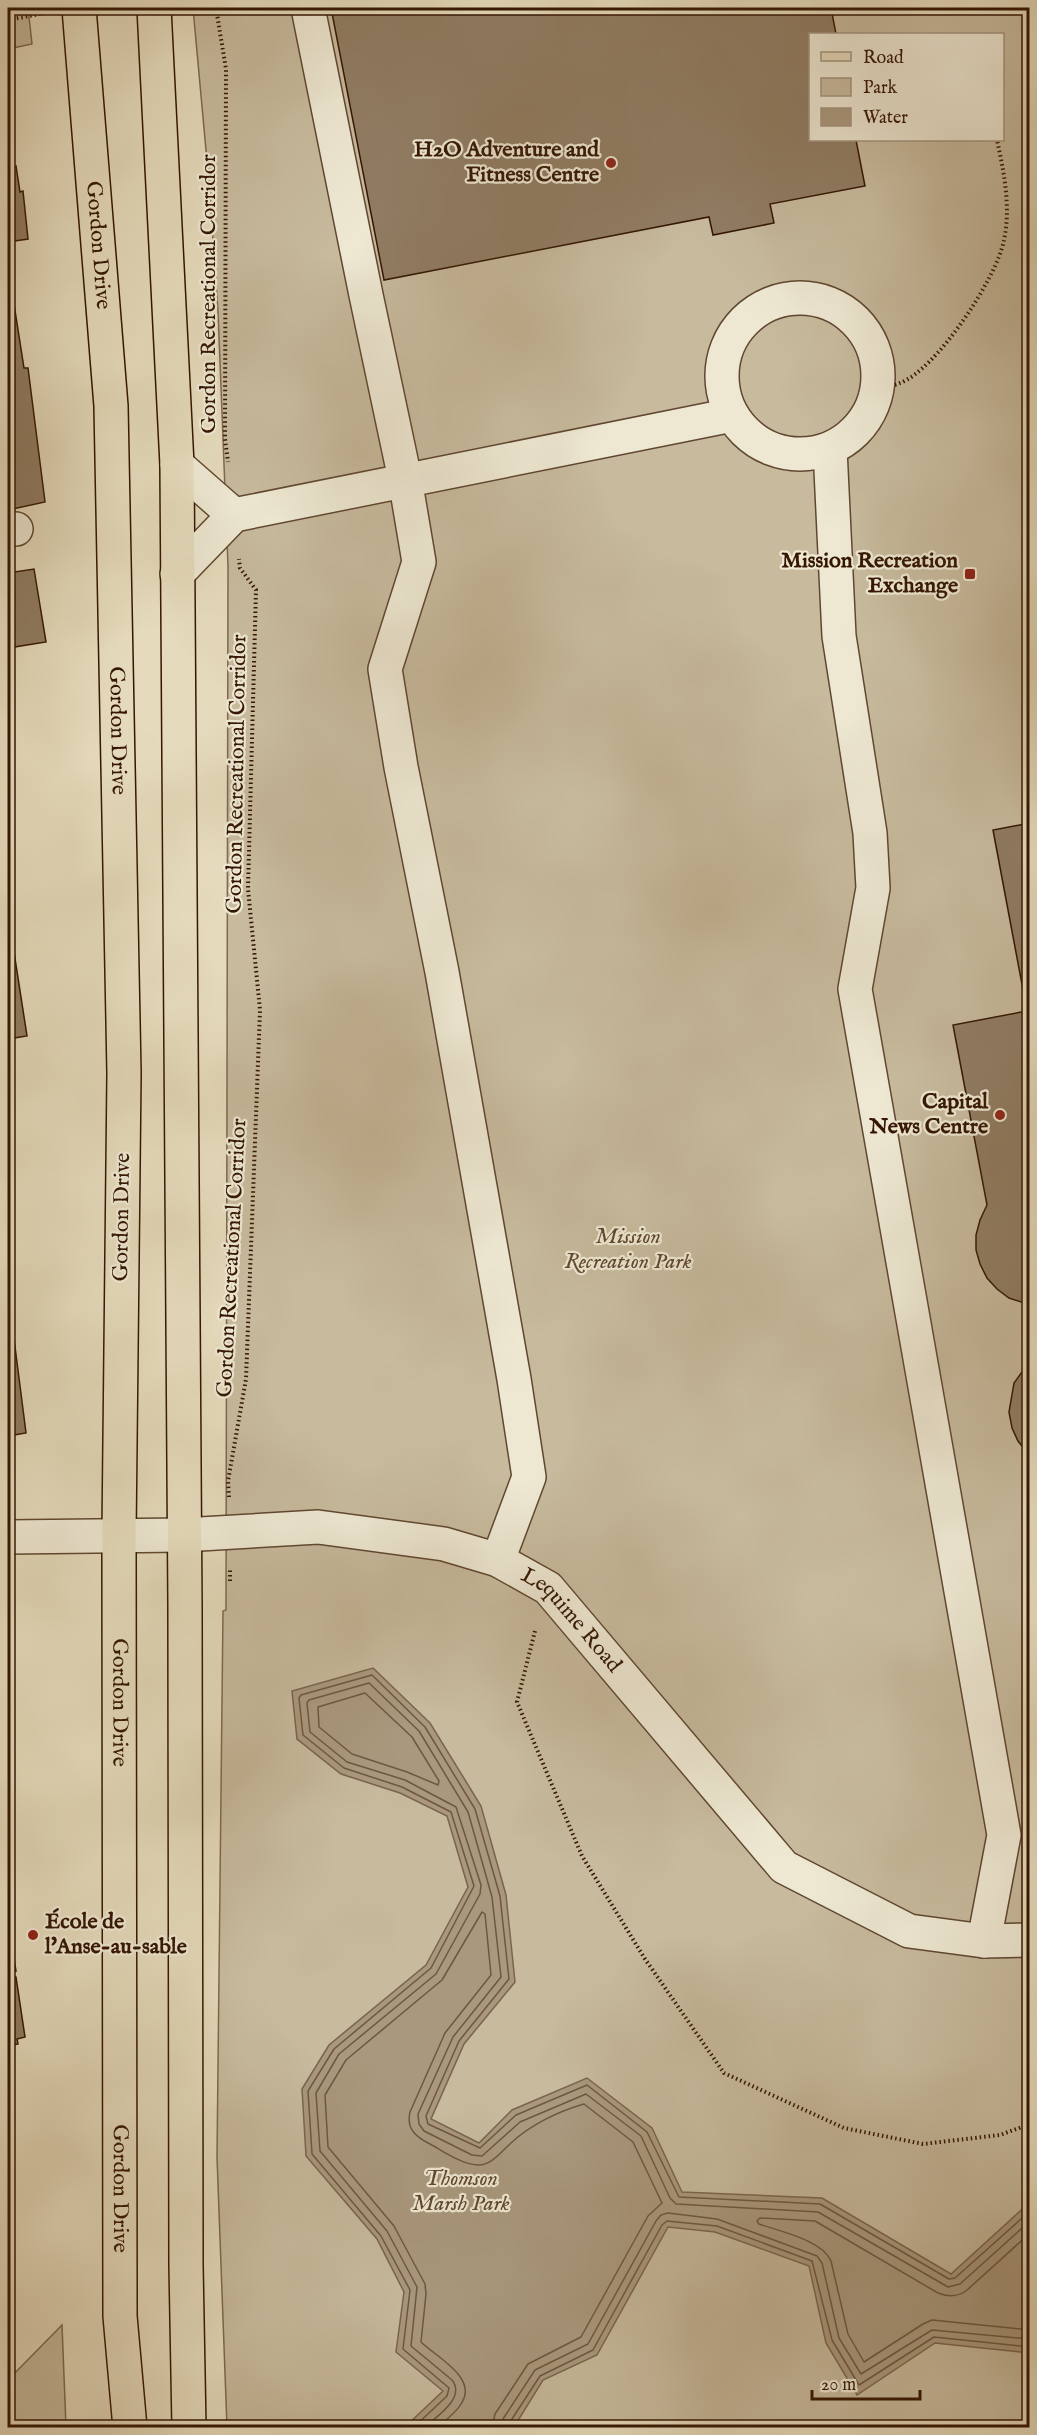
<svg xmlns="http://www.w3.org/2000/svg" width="1037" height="2435" font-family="'IM FELL English',serif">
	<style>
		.green { fill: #c7ba9d; stroke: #7e6850; stroke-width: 1.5; fill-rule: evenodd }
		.water { fill: #a9987d; stroke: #7a644c; stroke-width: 1.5 }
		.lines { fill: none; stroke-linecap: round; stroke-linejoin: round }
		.shore { stroke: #6e5740; stroke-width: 1.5 }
		.building { fill: #907c63; stroke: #341603; stroke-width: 1.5 }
		.minor-casing { stroke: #604731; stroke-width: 36 }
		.major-casing { stroke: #341603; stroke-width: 36 }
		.path { stroke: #341603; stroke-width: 4; stroke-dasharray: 1.5 3; stroke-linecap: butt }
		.minor { stroke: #eee8d3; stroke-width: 33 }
		.major { stroke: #e5dbbc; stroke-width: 33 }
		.poi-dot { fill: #8f2418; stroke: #eee8d3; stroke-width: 2 }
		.labels { text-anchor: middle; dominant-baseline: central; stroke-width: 4.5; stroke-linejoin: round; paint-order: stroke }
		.poi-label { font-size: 22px; font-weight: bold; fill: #341603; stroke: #eee8d3; text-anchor: end }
		.street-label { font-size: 22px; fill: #341603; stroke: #eee8d3 }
		.park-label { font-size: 22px; font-style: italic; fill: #604731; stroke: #eee8d3 }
	</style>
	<rect width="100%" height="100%" fill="#e5dbbc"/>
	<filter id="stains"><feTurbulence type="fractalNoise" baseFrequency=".00333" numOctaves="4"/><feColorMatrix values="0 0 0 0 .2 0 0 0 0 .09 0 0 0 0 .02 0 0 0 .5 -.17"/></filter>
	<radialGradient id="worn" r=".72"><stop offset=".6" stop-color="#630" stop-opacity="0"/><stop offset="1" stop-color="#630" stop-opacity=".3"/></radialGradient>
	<g class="green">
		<path d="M8 8H28L32 44 8 49Z"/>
		<path d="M193 8H1029V2427H227L217 2157 223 1611 226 1610 228 566 218 311 209 183ZM810 34H1002V140H810Z"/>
		<path d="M62 2325 66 2427H8V2380Z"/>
	</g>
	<path class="water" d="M373 1668 430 1723 481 1806 506 1895 515 1982 464 2044 431 2119 479 2143 512 2110 587 2078 652 2128 682 2192 822 2198 951 2274 1029 2203V2353L935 2343 857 2395 826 2343 809 2266 715 2232 668 2227 597 2355 543 2380 514 2427H405L443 2391 396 2352 404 2292 377 2239 306 2156 302 2089 329 2045 426 1965 468 1887 447 1816 400 1793 341 1774 297 1739 292 1691Z"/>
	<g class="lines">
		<g class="shore">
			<path d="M365 1693 412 1737 439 1781 438 1785 407 1772 352 1754 319 1727 318 1707Z"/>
			<path d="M1030 2233 966 2291C957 2297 948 2297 938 2293L815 2221 760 2218 757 2221 759 2224C779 2231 822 2240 831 2261L848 2334 864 2362 923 2324 932 2320 1030 2330"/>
			<path d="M413 2428 447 2396 449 2388 403 2349 410 2290 381 2236 312 2154 308 2091 334 2049 431 1968 474 1886 451 1812 402 1787 344 1768 303 1735 299 1698 301 1695 372 1675 425 1727 475 1809 500 1896 509 1979 459 2041 426 2116 428 2124 480 2148 516 2115 587 2085 647 2132 679 2197 820 2204 949 2279 955 2278 1030 2211"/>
			<path d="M424 2428C437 2416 466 2398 452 2380L411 2346 417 2287 387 2231 320 2151 316 2093 339 2054 436 1974 480 1894 481 1885 456 1807 405 1780 347 1762 310 1732 307 1703 309 1700 369 1683 419 1731 468 1812 492 1897 501 1977 453 2037 418 2114 419 2124 424 2131 472 2155 482 2156 520 2122 586 2094 641 2136 670 2198 676 2204 818 2212 948 2287 960 2284 1030 2221"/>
			<path d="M437 2428C445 2420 456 2413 461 2404 479 2378 436 2357 421 2342L426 2294 425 2284 394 2226 328 2147 325 2095 346 2060 442 1980 482 1912 485 1914 491 1975 445 2033 410 2112C406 2129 416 2137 430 2144 443 2151 461 2164 477 2165 491 2166 501 2152 511 2143 530 2125 559 2111 584 2104L633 2142 662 2203 648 2216 581 2337 528 2364 495 2414 492 2428"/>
			<path d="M502 2428 503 2419 535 2370 588 2344 656 2221 661 2215 668 2213 717 2219 817 2256 822 2263 839 2338 861 2374 932 2330 1030 2339"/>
			<path d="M509 2428 510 2422 540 2376 593 2350 662 2225 667 2221 717 2226 812 2261 832 2340 859 2385 934 2337 1030 2347"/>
		</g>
	</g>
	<g class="building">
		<path d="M331 8H831L836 34H810V140H856L865 186 770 204 774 223 713 235 709 217 384 280Z"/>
		<path d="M16 166 20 192 23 191 28 239 8 242V168Z"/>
		<path d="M14 304 24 368H28L45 502 8 510V305Z"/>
		<path d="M8 568V573L34 569 46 642 8 648Z"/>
		<path d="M1030 823V1305L1009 1298 997 1289 987 1278 980 1264 976 1250V1235L980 1220 987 1205 953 1025 1027 1011 993 830Z"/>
		<path d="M10 926 27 1036 8 1039V927Z"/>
		<path d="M8 1322H10L12 1340 14 1339 26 1433 8 1436Z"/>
		<path d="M1030 1361V1456L1018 1441 1012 1428 1009 1412 1014 1383Z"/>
		<path d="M8 1935H10L16 1971 8 1972 9 1978 16 1977 25 2037 17 2039 18 2044 8 2046Z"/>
	</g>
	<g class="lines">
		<g class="minor-casing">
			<g id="minor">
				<path d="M308 8 366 295 405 479 419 562 385 669 401 767 442 972 514 1379 529 1477 498 1560"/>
				<circle cx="800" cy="376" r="78"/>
				<path d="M830 449 839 636 870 833 873 888 855 989 1004 1835 984 1941"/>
				<path d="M177 465 234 515"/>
				<path d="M8 530 16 529"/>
				<path d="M177 574 234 515 732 415"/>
				<path id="s1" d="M8 1537 183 1535 318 1527 444 1544 498 1560 548 1588 784 1867 909 1931 984 1941 1030 1940"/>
			</g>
		</g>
		<g class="major-casing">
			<g id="major">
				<path id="s2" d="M79 8 111 406 124 1073 119 1535 120 2316 130 2428"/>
				<path d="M154 8 177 465 185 1607 186 2265 189 2428"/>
			</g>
		</g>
		<g class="path">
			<path d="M216 8 226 69 225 439 228 462"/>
			<path d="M8 20 45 13"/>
			<path d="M877 387C885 386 894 386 900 383 936 370 997 278 1004 240 1011 207 1004 172 997 140"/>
			<path d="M229 1497 228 1481 246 1379 260 1010 248 889 256 590 240 568 239 559"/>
			<path d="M230 1581V1568"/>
			<path d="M535 1631 517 1702 582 1856 645 1959 724 2073 844 2128 923 2144 1000 2135 1030 2124"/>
		</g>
		<use href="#minor" class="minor"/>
		<use href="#major" class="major"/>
	</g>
	<g class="poi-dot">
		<circle cx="611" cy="163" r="6"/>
		<rect x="964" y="568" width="12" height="12" rx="3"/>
		<circle cx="1000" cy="1115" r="6"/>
		<circle cx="33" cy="1935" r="6"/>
	</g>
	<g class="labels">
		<g class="poi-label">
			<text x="599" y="150">H2O Adventure and<tspan x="599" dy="25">Fitness Centre</tspan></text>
			<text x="958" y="561">Mission Recreation<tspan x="958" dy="25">Exchange</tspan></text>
			<text x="988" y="1102">Capital<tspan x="988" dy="25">News Centre</tspan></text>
			<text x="45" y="1922" text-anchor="start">École de<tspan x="45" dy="25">l'Anse-au-sable</tspan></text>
		</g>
		<g class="street-label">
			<text stroke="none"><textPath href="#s2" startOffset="238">Gordon Drive</textPath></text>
			<text transform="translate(209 294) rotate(-90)">Gordon Recreational Corridor</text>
			<text stroke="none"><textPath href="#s2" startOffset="724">Gordon Drive</textPath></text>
			<text transform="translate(237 774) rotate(-89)">Gordon Recreational Corridor</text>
			<text transform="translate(122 1217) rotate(-89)">Gordon Drive</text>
			<text transform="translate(232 1258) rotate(-87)">Gordon Recreational Corridor</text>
			<text stroke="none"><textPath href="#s1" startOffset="590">Lequime Road</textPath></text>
			<text stroke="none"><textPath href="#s2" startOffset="1696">Gordon Drive</textPath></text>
			<text stroke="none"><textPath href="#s2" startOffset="2182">Gordon Drive</textPath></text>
		</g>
		<g class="park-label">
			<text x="628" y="1237">Mission<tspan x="628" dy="25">Recreation Park</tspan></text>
			<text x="461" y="2179">Thomson<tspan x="461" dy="25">Marsh Park</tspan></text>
		</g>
	</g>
	<rect width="1037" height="2435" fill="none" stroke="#e5dbbc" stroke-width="30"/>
	<rect x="9" y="9" width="1019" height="2417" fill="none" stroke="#341603" stroke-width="3"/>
	<rect x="15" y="15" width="1007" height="2405" fill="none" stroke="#341603" stroke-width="1.5"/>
	<rect x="809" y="33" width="195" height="108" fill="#eee8d3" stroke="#a49480" stroke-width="1.5"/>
	<rect x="821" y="52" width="30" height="9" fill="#e5dbbc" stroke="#a49480" stroke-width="1.5"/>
	<text x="863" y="63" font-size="18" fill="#341603">Road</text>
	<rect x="821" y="78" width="30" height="18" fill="#c7ba9d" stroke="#a49480" stroke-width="1.5"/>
	<text x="863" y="93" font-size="18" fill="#341603">Park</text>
	<rect x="821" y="108" width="30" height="18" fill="#a9987d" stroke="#a49480" stroke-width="1.5"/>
	<text x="863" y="123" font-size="18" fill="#341603">Water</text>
	<path d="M812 2390v9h108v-9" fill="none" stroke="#341603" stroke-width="3"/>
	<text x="821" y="2390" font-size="18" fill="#341603" stroke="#eee8d3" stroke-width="4.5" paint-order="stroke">20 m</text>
	<rect width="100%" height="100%" filter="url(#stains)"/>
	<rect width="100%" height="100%" fill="url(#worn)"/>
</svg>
